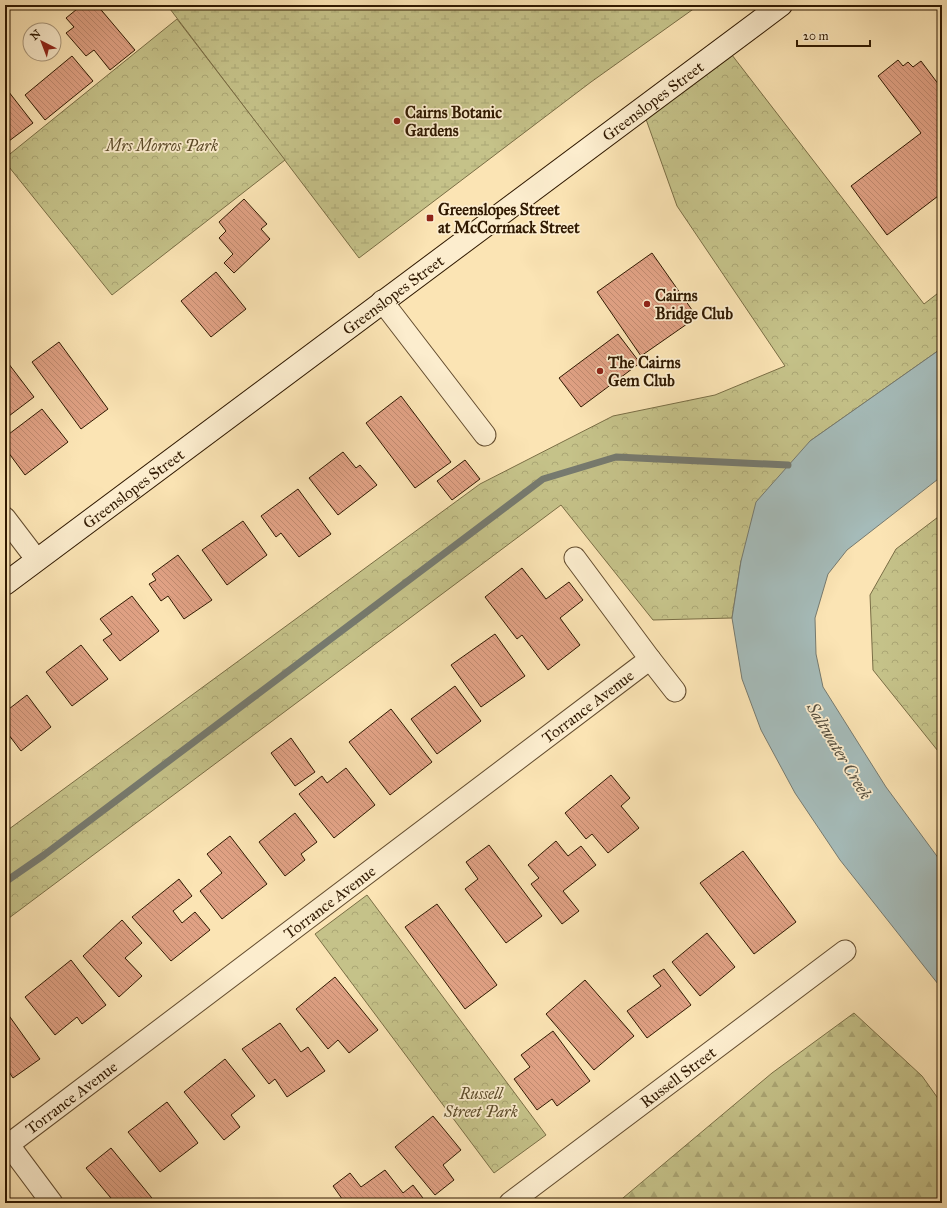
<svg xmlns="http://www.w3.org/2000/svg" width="947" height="1208" font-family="'IM FELL Great Primer',serif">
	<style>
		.forest { fill: url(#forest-firs); stroke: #7a6e45 }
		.wetland { fill: url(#wetland-marsh); stroke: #7a6e45 }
		.park { fill: url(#park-crowns); stroke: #7a6e45 }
		.water { fill: #a5bbb9; stroke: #767a6f }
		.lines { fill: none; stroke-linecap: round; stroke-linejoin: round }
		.stream { stroke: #767a6f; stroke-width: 7 }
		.building { fill: url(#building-back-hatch); stroke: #301901 }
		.street-casing { stroke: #634c2e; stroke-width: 23 }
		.secondary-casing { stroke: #301901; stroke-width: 24 }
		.street { stroke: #fcedce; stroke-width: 21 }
		.secondary { stroke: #fcedce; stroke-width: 22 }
		.poi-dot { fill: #8f2418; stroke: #fcedce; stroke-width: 1.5 }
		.labels { text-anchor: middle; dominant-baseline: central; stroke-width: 3.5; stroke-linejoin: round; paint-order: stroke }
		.street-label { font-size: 16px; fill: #301901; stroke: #fcedce }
		.poi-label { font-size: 16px; font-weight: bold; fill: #301901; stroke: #fcedce; text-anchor: start }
		.park-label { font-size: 16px; font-style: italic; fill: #5d4c2a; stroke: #fcedce }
		.water-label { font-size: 17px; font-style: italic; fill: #595241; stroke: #fcedce }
	</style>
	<defs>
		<pattern id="forest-firs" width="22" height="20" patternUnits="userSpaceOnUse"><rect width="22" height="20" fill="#c5c289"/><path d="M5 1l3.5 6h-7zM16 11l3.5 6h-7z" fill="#aaa674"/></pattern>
		<pattern id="wetland-marsh" width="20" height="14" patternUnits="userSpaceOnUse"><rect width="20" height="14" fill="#c5c289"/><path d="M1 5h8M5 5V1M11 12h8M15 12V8" fill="none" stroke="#aaa674"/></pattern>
		<pattern id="park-crowns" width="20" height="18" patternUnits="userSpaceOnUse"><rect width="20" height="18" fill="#c5c289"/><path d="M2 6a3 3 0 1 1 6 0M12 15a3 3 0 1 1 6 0" fill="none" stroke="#aaa674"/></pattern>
		<pattern id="building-back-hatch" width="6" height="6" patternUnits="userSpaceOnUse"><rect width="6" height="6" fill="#e0a184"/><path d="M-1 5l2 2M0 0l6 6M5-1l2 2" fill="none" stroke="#c08a70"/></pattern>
	</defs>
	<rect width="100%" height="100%" fill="#fbe4b4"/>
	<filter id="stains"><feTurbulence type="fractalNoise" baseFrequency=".005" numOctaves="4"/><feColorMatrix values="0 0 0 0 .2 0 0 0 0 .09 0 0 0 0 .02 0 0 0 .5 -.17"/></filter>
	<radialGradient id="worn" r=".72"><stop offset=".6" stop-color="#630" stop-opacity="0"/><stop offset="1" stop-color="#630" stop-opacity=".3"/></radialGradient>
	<path class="forest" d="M854 1013 922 1076 942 1104V1203H617L772 1073Z"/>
	<path class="wetland" d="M167 5H699L591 82 359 258Z"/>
	<g class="park">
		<path d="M177 19 285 160 112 295 5 162V158Z"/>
		<path d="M725 46 924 304 942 290V348L810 441 741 561 732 618 653 620 561 505 5 921V832L480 484 613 416 715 395 785 366 677 206 642 108Z"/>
		<path d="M942 514V756L873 670 870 595 896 549Z"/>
		<path d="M367 895 546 1135 494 1173 315 934Z"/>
	</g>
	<path class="water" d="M942 348V476L847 550 828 574 815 618 816 654 823 687 886 787 942 863V989L840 860 795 793 761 730 742 679 732 618 741 561 756 502 810 441Z"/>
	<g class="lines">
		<path class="stream" d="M5 882 44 855 543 479 616 457 788 465"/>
	</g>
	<g class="building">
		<path d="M82 5H97L135 50 110 70 94 50 86 56 66 33 74 27 66 18Z"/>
		<path d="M72 56 93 81 45 120 25 95Z"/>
		<path d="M898 60 903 66 908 62 913 67 921 61 942 89V193L887 235 851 186 921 133 878 76Z"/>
		<path d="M5 87 33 123 5 144Z"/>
		<path d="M244 199 267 224 261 229 270 239 234 273 224 263 233 254 219 238 226 231 219 222Z"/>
		<path d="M652 253 697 317 641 356 597 292Z"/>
		<path d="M216 272 246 309 211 337 181 301Z"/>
		<path d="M618 334 640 363 581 407 559 378Z"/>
		<path d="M59 342 108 409 81 429 32 362Z"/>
		<path d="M5 359 34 397 5 419Z"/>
		<path d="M401 396 451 462 415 488 366 423Z"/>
		<path d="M42 409 68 442 25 475 5 448V437Z"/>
		<path d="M343 452 356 468 360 465 377 485 338 515 309 478Z"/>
		<path d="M465 460 480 479 452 500 437 481Z"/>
		<path d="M298 489 331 534 299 557 281 533 276 537 261 516Z"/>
		<path d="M243 521 267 555 227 585 202 550Z"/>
		<path d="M178 555 212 600 184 619 168 596 161 601 149 584 156 580 152 574Z"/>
		<path d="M522 568 546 599 569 582 583 600 560 618 580 645 548 670 522 635 517 639 485 597Z"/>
		<path d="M132 596 159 631 120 661 103 640 112 634 100 619Z"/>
		<path d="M495 634 525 676 481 707 451 665Z"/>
		<path d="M81 645 108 679 72 706 46 672Z"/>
		<path d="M455 686 481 721 437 754 411 719Z"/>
		<path d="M27 695 51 727 21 751 5 730V712Z"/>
		<path d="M391 709 432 762 390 795 349 742Z"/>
		<path d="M291 738 315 772 295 786 271 753Z"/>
		<path d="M346 768 375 805 334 838 299 794 322 776 327 783Z"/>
		<path d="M611 775 630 798 621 806 639 828 608 853 592 834 586 839 565 813Z"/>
		<path d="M295 813 317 842 301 854 305 860 285 876 259 842Z"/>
		<path d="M230 836 267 884 222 919 200 891 222 873 207 854Z"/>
		<path d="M556 841 568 856 581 846 596 865 563 891 579 911 562 924 531 884 539 878 528 865Z"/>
		<path d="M489 845 542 916 506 943 465 889 478 879 466 862Z"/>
		<path d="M743 851 796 922 754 954 700 883Z"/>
		<path d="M179 879 192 896 173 911 182 923 195 912 210 930 171 961 132 917Z"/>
		<path d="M437 904 497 985 465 1009 405 927Z"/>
		<path d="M122 920 142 943 125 958 142 976 119 997 83 956Z"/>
		<path d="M707 933 735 967 700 996 672 962Z"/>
		<path d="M71 960 106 1005 82 1024 77 1017 55 1035 25 997Z"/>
		<path d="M664 969 691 1005 647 1038 627 1011 661 986 653 976Z"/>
		<path d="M335 977 378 1030 349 1053 338 1040 328 1049 296 1009Z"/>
		<path d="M585 980 634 1036 594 1070 546 1014Z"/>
		<path d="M5 1010 40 1059 13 1078 5 1066Z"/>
		<path d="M280 1023 301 1052 308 1047 325 1071 287 1097 275 1079 269 1084 242 1049Z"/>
		<path d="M553 1031 590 1081 557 1106 552 1099 537 1110 514 1079 530 1067 521 1055Z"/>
		<path d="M225 1059 255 1096 231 1115 240 1127 224 1140 184 1092Z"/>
		<path d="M167 1102 198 1143 160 1172 128 1132Z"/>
		<path d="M433 1116 461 1150 443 1165 454 1180 435 1195 395 1147Z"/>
		<path d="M111 1148 156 1203H115L86 1168Z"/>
		<path d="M385 1170 403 1193 413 1185 426 1202 345 1203 333 1186 350 1173 361 1187Z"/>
	</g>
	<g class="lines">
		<g class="street-casing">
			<g id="street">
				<path d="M382 301 485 435"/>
				<path d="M5 518 37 560"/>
				<path d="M650 659 675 691"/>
				<path d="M5 1140 52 1203"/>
				<path id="s1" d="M8 1145 650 659 575 558"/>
				<path id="s2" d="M510 1203 845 951"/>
			</g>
		</g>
		<g class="secondary-casing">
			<g id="secondary">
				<path id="s3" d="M5 584 781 5"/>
			</g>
		</g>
		<use href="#street" class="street"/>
		<use href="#secondary" class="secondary"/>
	</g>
	<g class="poi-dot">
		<circle cx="397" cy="121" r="4"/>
		<rect x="426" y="214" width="8" height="8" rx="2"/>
		<circle cx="647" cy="304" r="4"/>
		<circle cx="600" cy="371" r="4"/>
	</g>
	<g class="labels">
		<g class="street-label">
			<text stroke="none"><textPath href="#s3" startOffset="808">Greenslopes Street</textPath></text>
			<text stroke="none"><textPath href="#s3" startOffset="484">Greenslopes Street</textPath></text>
			<text stroke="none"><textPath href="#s3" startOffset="160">Greenslopes Street</textPath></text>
			<text stroke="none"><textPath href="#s1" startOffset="727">Torrance Avenue</textPath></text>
			<text stroke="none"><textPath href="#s1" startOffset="403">Torrance Avenue</textPath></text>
			<text stroke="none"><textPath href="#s2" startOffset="210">Russell Street</textPath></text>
			<text stroke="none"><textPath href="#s1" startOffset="79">Torrance Avenue</textPath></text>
		</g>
		<g class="poi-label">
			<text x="405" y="112">Cairns Botanic<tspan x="405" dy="18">Gardens</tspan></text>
			<text x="438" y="209">Greenslopes Street<tspan x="438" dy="18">at McCormack Street</tspan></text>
			<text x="655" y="295">Cairns<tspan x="655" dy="18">Bridge Club</tspan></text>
			<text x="608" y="362">The Cairns<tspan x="608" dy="18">Gem Club</tspan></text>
		</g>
		<g class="park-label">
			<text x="162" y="145">Mrs Morros Park</text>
			<text x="481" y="1093">Russell<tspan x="481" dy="18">Street Park</tspan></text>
		</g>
		<g class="water-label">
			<text transform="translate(839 751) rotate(59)">Saltwater Creek</text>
		</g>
	</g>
	<rect width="947" height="1208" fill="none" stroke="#fbe4b4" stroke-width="20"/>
	<rect x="6" y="6" width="935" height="1196" fill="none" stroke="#301901" stroke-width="2"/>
	<rect x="10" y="10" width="927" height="1188" fill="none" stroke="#301901"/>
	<g transform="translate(42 42) rotate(318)"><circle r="19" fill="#fcedce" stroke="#aa987c"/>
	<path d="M0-3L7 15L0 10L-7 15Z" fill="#8f2418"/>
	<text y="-6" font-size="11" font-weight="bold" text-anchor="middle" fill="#301901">N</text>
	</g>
	<path d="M797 40v6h73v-6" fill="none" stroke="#301901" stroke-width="2"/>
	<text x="803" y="40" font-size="12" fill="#301901" stroke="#fcedce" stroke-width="3" paint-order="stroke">20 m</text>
	<rect width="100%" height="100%" filter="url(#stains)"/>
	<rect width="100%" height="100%" fill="url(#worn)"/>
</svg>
